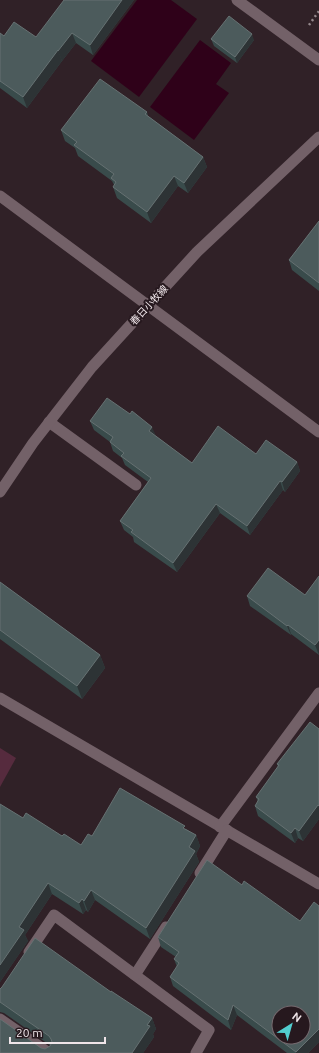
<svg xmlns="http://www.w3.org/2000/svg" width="319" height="1053" font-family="Ubuntu,'Noto Sans JP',sans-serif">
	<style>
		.green { fill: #562b3e }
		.water { fill: #2f0119 }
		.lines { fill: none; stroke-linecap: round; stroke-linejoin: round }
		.path { stroke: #95898d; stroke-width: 2.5; stroke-dasharray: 2 3; stroke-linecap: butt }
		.service { stroke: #736168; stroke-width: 11 }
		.minor { stroke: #736168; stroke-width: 11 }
		.tertiary { stroke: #736168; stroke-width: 11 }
		.secondary { stroke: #736168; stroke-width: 11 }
		.wall { fill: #394b4b }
		.shaded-wall { fill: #2d3335 }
		.building { fill: #4c5b5c; stroke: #667172; fill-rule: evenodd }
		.labels { text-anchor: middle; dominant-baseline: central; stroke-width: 4; stroke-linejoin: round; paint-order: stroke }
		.street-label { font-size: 10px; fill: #efe5e9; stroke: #26181e }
	</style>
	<rect width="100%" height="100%" fill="#302127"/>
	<path class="green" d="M0 748 16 758 0 787Z"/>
	<g class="water">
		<path d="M137 0H171L197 19 139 97 91 61Z"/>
		<path d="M200 40 231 63 216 84 229 93 194 140 150 107Z"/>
	</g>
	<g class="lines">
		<path class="path" d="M309 25 319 11"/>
		<path class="service" d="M49 422 136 485"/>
		<g class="minor">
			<path d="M237 0 319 60"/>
			<path d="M0 698 319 884"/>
			<path d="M220 827 319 693"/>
			<path d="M200 873 227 830"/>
			<path d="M29 952 54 915 209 1030 196 1053"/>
			<path d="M135 975 166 927"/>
			<path d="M0 1019 49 1053"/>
		</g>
		<path class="tertiary" d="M0 196 319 432"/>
		<path class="secondary" d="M0 492 33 443 92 367 197 252 319 137"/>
	</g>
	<g class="wall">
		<path d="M134 0 93 55 76 43 62 61 27 108 0 88V33L4 36 36 37Z"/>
		<path d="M211 39 254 40 237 63 214 46Z"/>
		<path d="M147 112 148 116 203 157 207 167 188 193 178 186 151 223 117 198 113 187 114 185 112 181 78 156 75 148 65 141 61 130Z"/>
		<path d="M319 221V291L292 270 289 260Z"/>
		<path d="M90 421 156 436 192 463 256 454 297 462 300 471 285 492 283 490 250 535 220 513 177 572 134 542 133 537 124 530 120 521 148 482 125 465 122 458 113 451 110 442 94 430Z"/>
		<path d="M319 576V655L291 634V635L250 606 247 596 305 595Z"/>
		<path d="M0 582 100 655 105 668 82 699 0 639Z"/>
		<path d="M319 729V819L303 841 298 838 295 843 258 816 255 806 258 802 256 797 278 767 277 764Z"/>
		<path d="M0 804 23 818 81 845 92 836 186 829 196 835 200 846 196 854 199 862 150 939 95 900 88 912 86 910 83 914 52 894 25 935 28 941 0 982Z"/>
		<path d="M242 885 300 921 319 1042 308 1053H287L237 1015 231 1030 173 986 170 977 177 967 174 959 176 957 161 947 158 937Z"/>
		<path d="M0 989 111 992 152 1018 156 1029 153 1034 154 1037 143 1053H0L41 1048 45 1049 51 1046 4 1013 0 1012Z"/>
	</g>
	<g class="shaded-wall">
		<path d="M122 0H134L93 55 90 45Z"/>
		<path d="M72 33 76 43 62 61 58 51Z"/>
		<path d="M252 34 254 40 237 63 235 57Z"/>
		<path d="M58 50 62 61 27 108 23 97Z"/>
		<path d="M203 157 207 167 188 193 184 183Z"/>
		<path d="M174 176 178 186 151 223 147 212Z"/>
		<path d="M152 427 156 436 149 431Z"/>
		<path d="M297 462 300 471 285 492 282 482Z"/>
		<path d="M280 481 283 490 250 535 247 526Z"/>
		<path d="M216 504 220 513 177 572 173 563Z"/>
		<path d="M288 625 291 634V635L287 626Z"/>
		<path d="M319 640V655L315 645Z"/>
		<path d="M100 655 105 668 82 699 77 686Z"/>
		<path d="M318 805 319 807V819L303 841 299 831Z"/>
		<path d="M295 828 298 838 295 843 291 833Z"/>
		<path d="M196 835 200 846 196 854 199 862 150 939 146 928Z"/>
		<path d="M48 883 52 894 25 935 28 941 0 982V965L19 927Z"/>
		<path d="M91 890 95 900 88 912 84 901Z"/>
		<path d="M82 899 86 910 83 914 79 903Z"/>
		<path d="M233 1005 237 1015 231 1030 228 1020Z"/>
		<path d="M152 1018 156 1029 153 1034 154 1037 143 1053H132Z"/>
		<path d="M319 1029V1042L308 1053H296V1052Z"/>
	</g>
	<g class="building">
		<path d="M64 0H122L90 45 72 33 58 51V50L23 97 0 81V33L4 36 14 22 36 37Z"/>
		<path d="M229 16 252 34 235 57 211 39Z"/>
		<path d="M100 79 147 112 145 114 203 157 184 183 174 176 147 212 113 187 116 182 111 178 114 174 74 145 77 142 61 130Z"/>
		<path d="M319 221V283L289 260Z"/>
		<path d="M107 398 130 414 132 411 152 427 149 431 192 463 218 426 256 454 266 440 297 462 282 482 280 481 247 526 216 504 173 563 131 532 133 530 120 521 151 478 121 456 124 453 110 442 113 437 90 421Z"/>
		<path d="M268 568 305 595 319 576V640L315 645 288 625 287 626 247 596Z"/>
		<path d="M0 582 100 655 77 686 0 630Z"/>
		<path d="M310 722 319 729V806L318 805 299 831 295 828 291 833 255 806 259 799 256 797 279 765 277 764Z"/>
		<path d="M120 788 185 826 183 828 196 835 189 847 195 851 146 928 91 890 84 901 82 899 79 903 48 883 19 927 24 930 0 965V804L23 818 26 813 62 836 64 834 81 845 88 834 92 836Z"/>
		<path d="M207 860 242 885 244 881 300 921 314 902 319 906V1029L296 1052 233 1005 228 1020 170 977 179 963 174 959 179 952 158 937ZM279 1013H303V1037H279Z"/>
		<path d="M35 938 111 992V991L152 1018 147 1025 150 1026 132 1053H0V1019L41 1048 45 1049 50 1046 52 1042 51 1039 49 1036 0 1002V989L2 987Z"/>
	</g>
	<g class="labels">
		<g class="street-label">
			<text transform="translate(149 305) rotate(-47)">春日小牧線</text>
		</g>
	</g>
	<g transform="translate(291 1025) rotate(37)"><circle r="19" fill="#26181e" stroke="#766a6f"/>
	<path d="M0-3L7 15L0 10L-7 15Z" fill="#52cdcf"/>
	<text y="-6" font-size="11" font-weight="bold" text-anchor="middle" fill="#efe5e9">N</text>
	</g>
	<path d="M10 1037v6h95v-6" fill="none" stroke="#efe5e9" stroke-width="2"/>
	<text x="16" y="1037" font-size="12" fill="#efe5e9" stroke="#26181e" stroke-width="3" paint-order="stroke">20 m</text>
</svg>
